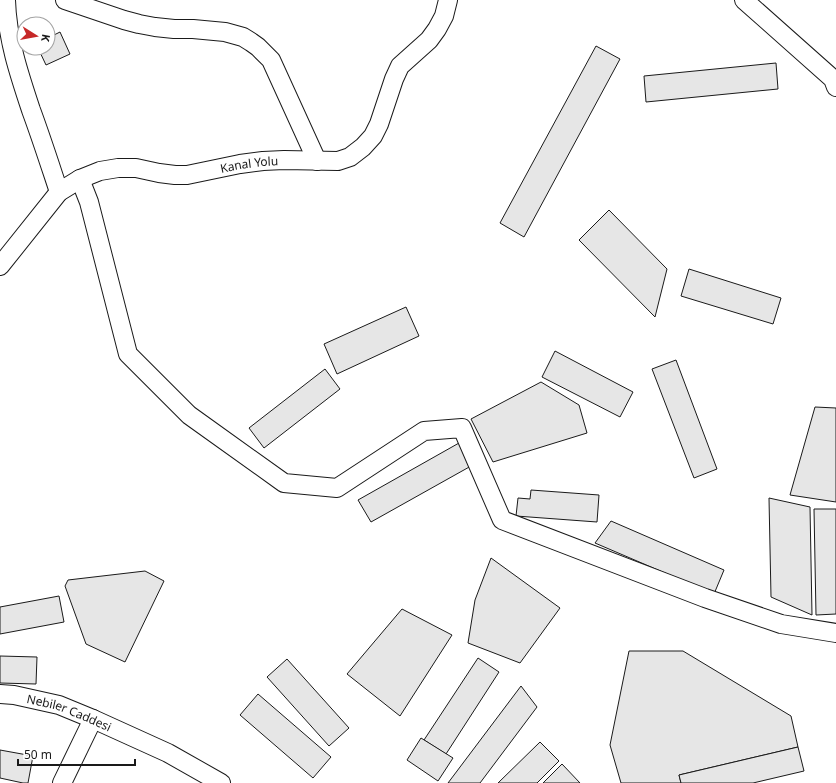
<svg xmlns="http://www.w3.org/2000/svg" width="836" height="783" font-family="'Noto Sans',sans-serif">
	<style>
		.building { fill: #e6e6e6; stroke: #1a1a1a }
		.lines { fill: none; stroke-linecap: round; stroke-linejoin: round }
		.minor-casing { stroke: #1a1a1a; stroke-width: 20 }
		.minor { stroke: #fff; stroke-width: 18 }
		.labels { text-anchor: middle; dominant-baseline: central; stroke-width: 3; stroke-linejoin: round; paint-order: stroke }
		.street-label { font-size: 12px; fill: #1a1a1a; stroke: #fff }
	</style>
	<rect width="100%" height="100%" fill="#fff"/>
	<g class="building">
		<path d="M60 32 70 54 46 65 38 48H48V38Z"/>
		<path d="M596 46 620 59 524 237 500 223Z"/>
		<path d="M776 63 778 89 646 102 644 76Z"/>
		<path d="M609 210 667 269 655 317 579 240Z"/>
		<path d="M689 269 781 298 773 324 681 296Z"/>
		<path d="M406 307 419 336 337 374 324 344Z"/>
		<path d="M555 351 633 392 620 417 542 377Z"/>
		<path d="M676 360 717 469 694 478 652 369Z"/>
		<path d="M325 369 340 389 264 448 249 428Z"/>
		<path d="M541 382 579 405 587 433 493 462 471 419Z"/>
		<path d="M815 407 836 408V502L790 495Z"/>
		<path d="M459 443 471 466 371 522 358 500Z"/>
		<path d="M531 490 599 495 597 522 516 516 518 498 530 499Z"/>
		<path d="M769 498 810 507 812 615 771 597Z"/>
		<path d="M814 509H836V614L816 615Z"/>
		<path d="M611 521 724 570 714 594 595 543Z"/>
		<path d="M491 558 560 608 520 663 468 643 475 600Z"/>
		<path d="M145 571 164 581 125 662 86 644 65 586 68 580Z"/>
		<path d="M59 596 64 622 0 634V607Z"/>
		<path d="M402 609 452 635 400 716 347 674Z"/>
		<path d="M629 651H683L791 716 798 747 679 775 681 783H621L610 745Z"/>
		<path d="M0 656 37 657 36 684 0 683Z"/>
		<path d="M478 658 499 672 446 754 424 740Z"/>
		<path d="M287 659 349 728 329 746 267 677Z"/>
		<path d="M521 686 537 707 480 783H448Z"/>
		<path d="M258 694 331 757 313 778 240 715Z"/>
		<path d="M421 738 453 758 438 781 407 760Z"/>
		<path d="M540 742 559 761 537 783H498Z"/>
		<path d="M798 747 804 771 753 783H681L679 775Z"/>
		<path d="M0 750 33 756 28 783H23L0 778Z"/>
		<path d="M562 764 580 783H543Z"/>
	</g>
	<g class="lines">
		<g class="minor-casing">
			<g id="minor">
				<path d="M6 0C7 38 19 74 31 110 41 137 50 165 59 192"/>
				<path d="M65 0 124 20 139 24 155 27 174 29H193L225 32 243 37 251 42 258 47 271 60 317 161"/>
				<path d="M744 0 833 79 836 87"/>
				<path d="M80 179 89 202 128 354 189 415 284 483 337 488 424 431 462 428 502 520 705 598 781 624 836 633"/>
				<path id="s1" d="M0 266 59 192 80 179 100 171 118 168H136L159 173 175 175H187L240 164 263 161 284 160 338 161 350 157 363 147 373 136 379 124 394 79 400 66 429 40 437 29 444 16 448 0"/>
				<path id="s2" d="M0 694 14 695 59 705 93 719 168 753 221 783"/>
				<path d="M62 783 93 719"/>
			</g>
		</g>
		<use href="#minor" class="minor"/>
	</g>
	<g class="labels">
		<g class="street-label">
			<text stroke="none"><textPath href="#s1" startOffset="292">Kanal Yolu</textPath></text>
			<text stroke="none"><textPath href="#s2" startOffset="72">Nebiler Caddesi</textPath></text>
		</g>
	</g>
	<g transform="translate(36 36) rotate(101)"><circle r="19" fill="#ffffff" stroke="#a3a3a3"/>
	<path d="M0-3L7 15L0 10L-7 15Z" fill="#c62828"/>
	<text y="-6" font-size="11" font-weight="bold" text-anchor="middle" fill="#1a1a1a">K</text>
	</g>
	<path d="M18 759v6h117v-6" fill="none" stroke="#1a1a1a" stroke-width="2"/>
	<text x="24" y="759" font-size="12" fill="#1a1a1a" stroke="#ffffff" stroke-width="3" paint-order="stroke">50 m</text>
</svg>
